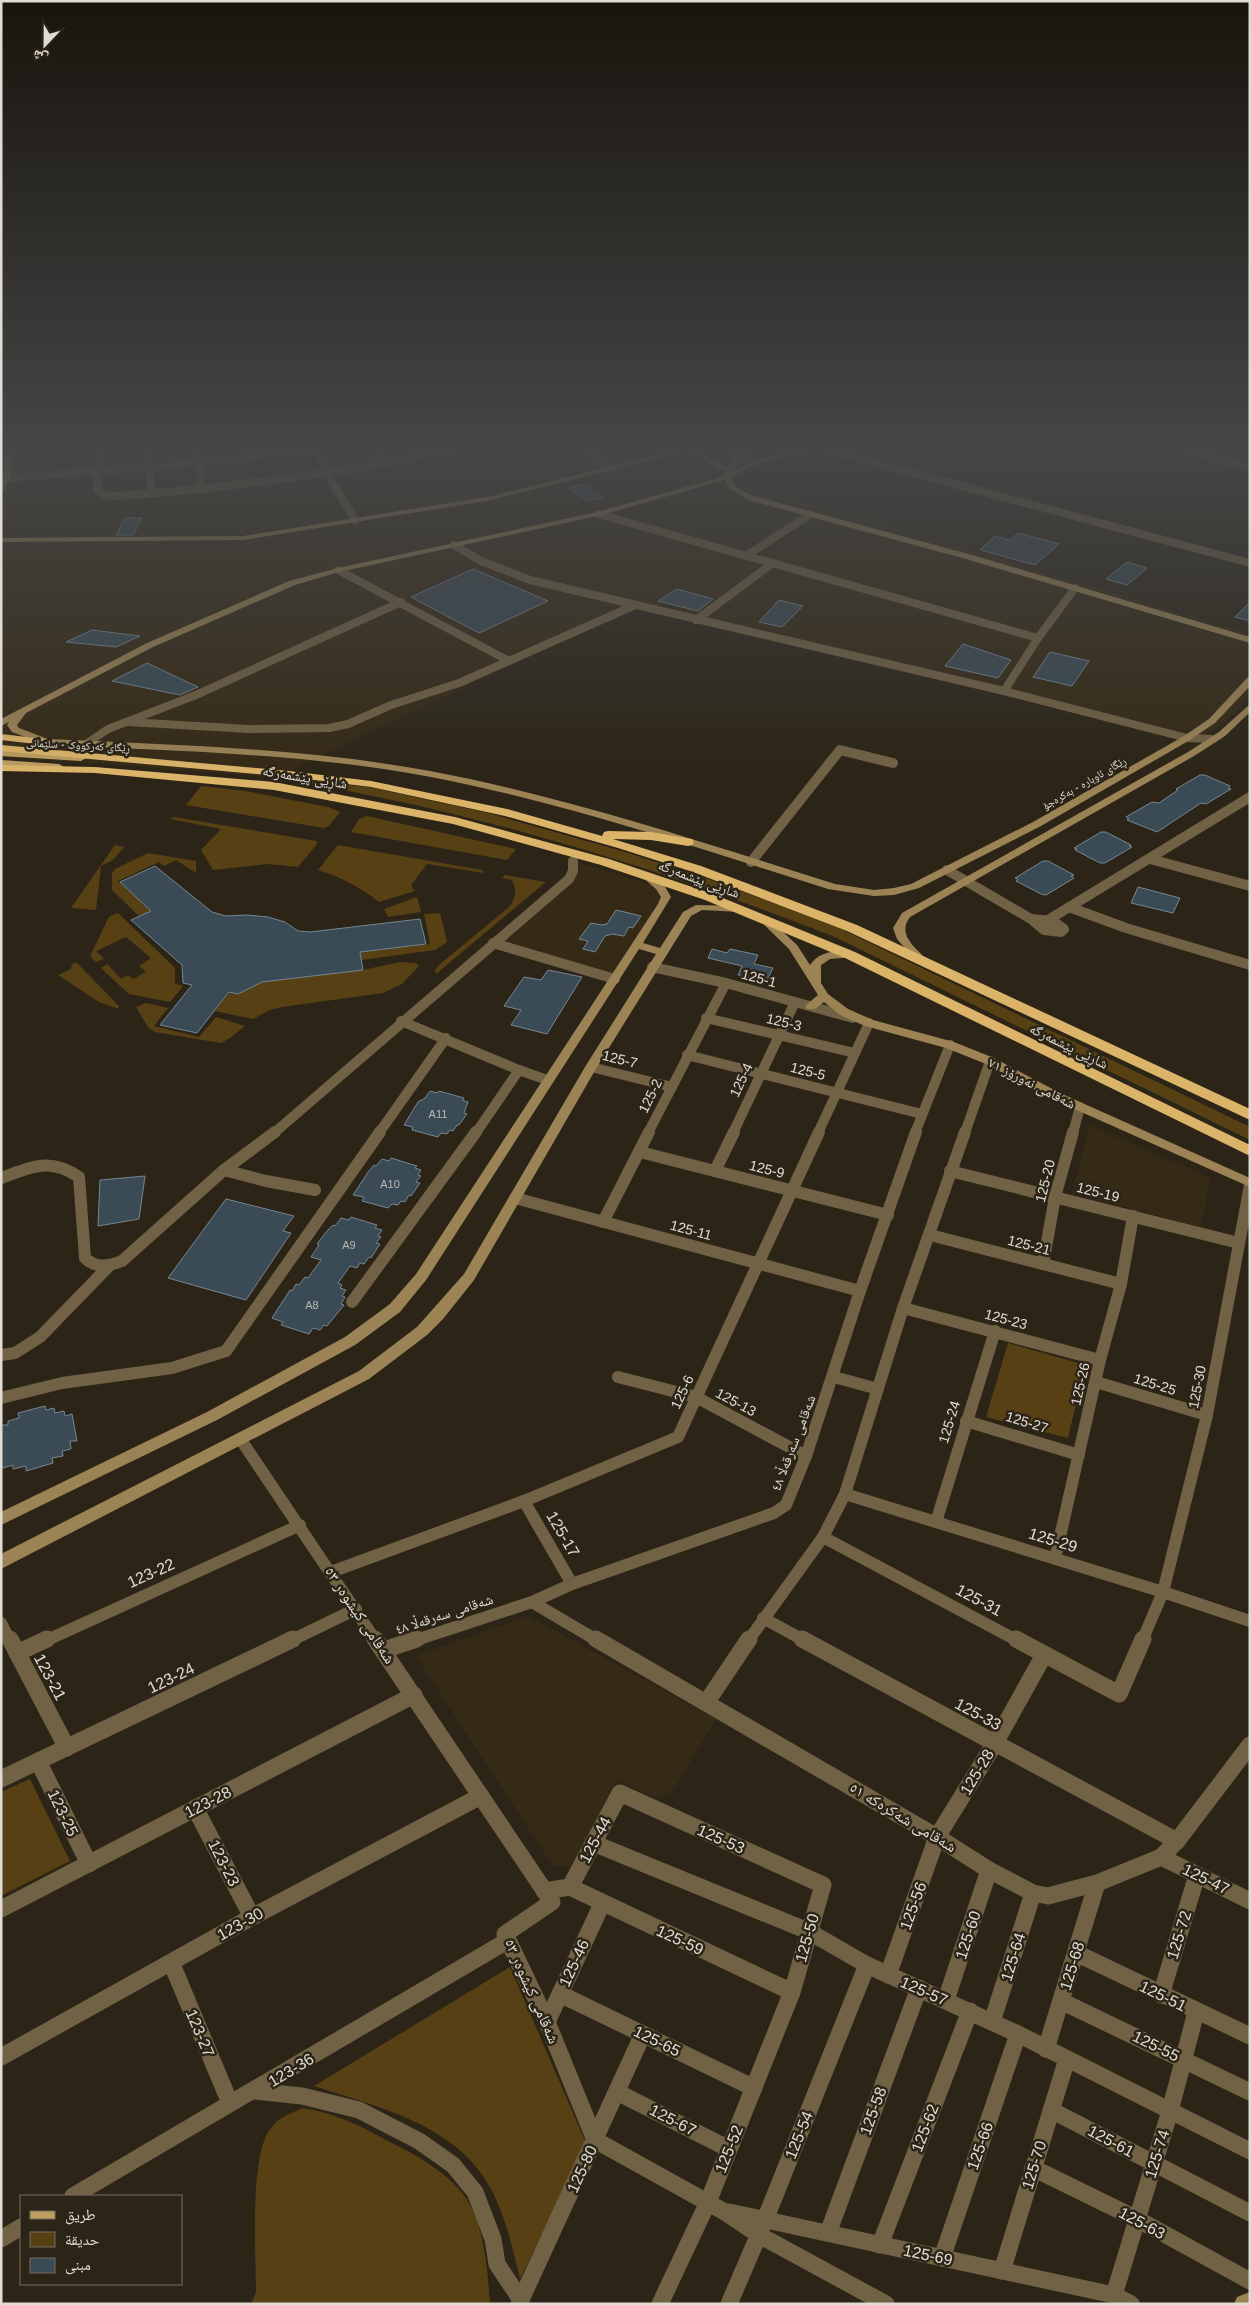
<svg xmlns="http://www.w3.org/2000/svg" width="1251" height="2305" font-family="Arial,'Noto Naskh Arabic',sans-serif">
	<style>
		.built { fill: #352a16 }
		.green { fill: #574114 }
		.building { fill: #3b4b55; stroke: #758792 }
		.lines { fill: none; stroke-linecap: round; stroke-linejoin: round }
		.street-far3 { stroke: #716245; stroke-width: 8 }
		.street-far2 { stroke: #716245; stroke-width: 10 }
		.street-far1 { stroke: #716245; stroke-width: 12 }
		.street { stroke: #716245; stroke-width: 17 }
		.secondary { fill: #9c8355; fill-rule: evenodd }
		.primary { fill: #bd9d60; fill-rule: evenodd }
		.highway { fill: #dbb46a; fill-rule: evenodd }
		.labels { text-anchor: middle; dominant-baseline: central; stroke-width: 5; stroke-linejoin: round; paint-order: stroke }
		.far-street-label { font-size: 11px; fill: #e1dcd3; stroke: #2c2517 }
		.number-label { font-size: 11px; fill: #b8b8b4 }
		.street-label { font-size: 14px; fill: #e1dcd3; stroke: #2c2517 }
		.near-street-label { font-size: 16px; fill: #e1dcd3; stroke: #2c2517 }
	</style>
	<rect width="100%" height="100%" fill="#2c2517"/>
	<g class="built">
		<path d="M1 449H746L743 459 756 485 1250 634V697L1224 723 1196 741 633 606 275 778 148 767 1 757Z"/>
		<path d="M576 862 660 887 666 897 615 979 493 943 569 879Z"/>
		<path d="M1089 1125 1211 1178 1200 1227 1072 1193Z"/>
		<path d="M528 1616 716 1719 672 1792 656 1798 616 1780 572 1867 553 1866 416 1656Z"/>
	</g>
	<g class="green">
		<path d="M283 777 373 788 488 813 625 852 714 881 839 928 1250 1127V1140L835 937C656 867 472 810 282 779Z"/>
		<path d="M201 786 245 791 328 807 340 812 329 826 324 828 186 805Z"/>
		<path d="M367 816 516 849 507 860 351 832 359 819Z"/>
		<path d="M174 817 317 841V844L298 867 267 864 213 870 201 850 221 829 170 819Z"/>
		<path d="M115 845 124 847 113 860 101 866 96 910 71 908Z"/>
		<path d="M338 845 482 870 484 873 427 864 411 885 415 891 379 902C360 887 341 877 318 870Z"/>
		<path d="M148 853 196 861V873L176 860 164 866 159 862 118 881 151 911 139 916 112 890V873L115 869Z"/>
		<path d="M505 875 546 882 436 974 435 970 440 964 509 907C516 898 517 890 512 880L502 878Z"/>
		<path d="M417 897 421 912 388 917 384 909Z"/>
		<path d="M118 913 175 968V984L183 986 170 1002 129 994 101 968 107 964 121 979 128 975 133 979 146 972 139 966 151 958 126 937 96 951 104 959 96 962 90 956 109 917Z"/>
		<path d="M440 913 447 942 435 950 362 960 360 952 430 944 424 914Z"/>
		<path d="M76 962 119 1006V1009L99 1002 58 975 71 969 72 964Z"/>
		<path d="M400 962 415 963 419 966 402 984 383 993 282 1007 270 1010 253 1019 215 1011 229 993 238 994 262 982 363 970Z"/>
		<path d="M146 1003 168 1008 154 1026 199 1037 216 1017 245 1026 230 1038 221 1043 155 1032 148 1027 136 1007Z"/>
		<path d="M1008 1343 1085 1365 1068 1438 986 1417Z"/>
		<path d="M30 1779 70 1861 1 1896V1792Z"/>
		<path d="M510 1967 586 2143 520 2279C512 2245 504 2209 485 2179 450 2123 372 2105 314 2086Z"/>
		<path d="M303 2108C335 2113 361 2126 388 2141 412 2153 440 2168 458 2188 485 2218 487 2266 490 2304H251L256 2292C256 2257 249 2154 271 2128 279 2117 291 2113 303 2108Z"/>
	</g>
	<g class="building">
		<path d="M583 484 604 497 589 501 569 488Z"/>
		<path d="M125 518H142L133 535H116Z"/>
		<path d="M1018 533 1059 544 1035 565 980 550 995 536 1010 540Z"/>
		<path d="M1127 562 1147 568 1127 585 1106 579Z"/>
		<path d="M473 569 548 601 479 633 411 597Z"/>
		<path d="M677 589 713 599 698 611 658 601Z"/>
		<path d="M779 600 803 606 782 627 759 622Z"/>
		<path d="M1250 602V621L1235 617Z"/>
		<path d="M92 630 140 636 116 647 66 642Z"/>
		<path d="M963 644 1011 660 998 678 945 666Z"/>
		<path d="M1050 652 1089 661 1072 686 1033 677Z"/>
		<path d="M147 663 198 687 180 695 112 681Z"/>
		<path d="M1200 775H1205L1230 786 1228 788 1231 789 1206 804 1201 803 1157 832 1127 820 1129 819 1126 817 1152 802 1159 803 1178 790 1176 789Z"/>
		<path d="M1101 832H1106L1131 845 1129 846 1132 847 1105 863H1100L1075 850 1077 849 1074 848Z"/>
		<path d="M1043 861H1048L1074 875 1071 876 1074 878 1046 895 1041 894 1016 881 1018 879 1015 878Z"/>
		<path d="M155 866 212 912 226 916 247 915 268 917 285 922 298 931 310 932 420 919 426 944 360 952 363 970 262 982 238 994 229 992 197 1033 160 1025 192 985 183 983 182 965 131 920 151 911 120 882Z"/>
		<path d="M1138 887 1180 898 1173 913 1131 903Z"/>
		<path d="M616 910 641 916 633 928 629 927 624 936 612 934 605 936 595 952 583 949 588 941 579 939 591 923 601 925 607 924Z"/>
		<path d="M712 949 727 953 730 949 758 955 754 964 773 968 766 982 738 975 742 966 708 958Z"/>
		<path d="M548 970 582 977 547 1034 511 1025 521 1010 504 1006 524 977 541 980Z"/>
		<path d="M430 1091 437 1093 439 1091 464 1098 462 1100 468 1102 464 1113 467 1114 459 1125H457L453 1131 450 1130 447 1134 441 1133 438 1137 412 1130 413 1127 404 1125 418 1102 425 1098Z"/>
		<path d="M391 1158 417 1166 415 1168 421 1170 418 1175 421 1176 416 1182 420 1183 411 1196 409 1195 405 1202 401 1201 398 1205 392 1204 388 1208 362 1201 364 1197 353 1195 369 1171 374 1165 376 1166 382 1159 389 1161Z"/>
		<path d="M145 1176 139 1219 98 1226 100 1180Z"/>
		<path d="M226 1199 294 1216 283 1231 291 1233 246 1300 168 1278Z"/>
		<path d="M351 1217 377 1225 375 1228 382 1230 378 1236 381 1237 376 1243 380 1244 371 1258 369 1257 364 1264 360 1263 357 1268 350 1266 338 1283 342 1285 340 1288 346 1290 342 1296 345 1297 341 1304 344 1305 327 1326 324 1325 320 1330 313 1328 309 1334 281 1325 283 1322 272 1318 290 1290 292 1291 296 1284 299 1285 305 1277 308 1278 321 1260 311 1257 319 1245 317 1244 327 1231 333 1225 335 1226 341 1218 349 1220Z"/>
		<path d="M45 1406 46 1410 54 1408 55 1413 64 1411 65 1416 72 1414 77 1441H70L71 1449 62 1451 63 1456 52 1458 53 1463 26 1471V1466L13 1469V1465L3 1468 1 1464V1425H8V1421L19 1418 18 1413Z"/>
	</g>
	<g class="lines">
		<g class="street-far3">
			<path d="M99 449 97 490 104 495 117 496C232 488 345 472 458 449"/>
			<path d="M147 449 152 494"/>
			<path d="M195 449 203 490"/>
			<path d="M316 449 327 474 355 520"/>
			<path d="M376 449 386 464"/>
			<path d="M585 449 611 469"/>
			<path d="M731 449 758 461"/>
			<path d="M823 449 1250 563"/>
			<path d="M1183 449 1207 454"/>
			<path d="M1205 457 1250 467"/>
			<path d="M6 478 197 463 317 449"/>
			<path d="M598 514 1038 638"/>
			<path d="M454 545 481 561 530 580 1004 691 1187 738 1213 739"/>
			<path d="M746 556 809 515"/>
			<path d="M338 570 509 661"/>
			<path d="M696 620 773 563"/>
			<path d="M1004 691 1038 638 1075 588"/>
			<path d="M128 722 249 729 329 728 348 724 391 705 459 683 633 606"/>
			<path d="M86 744 108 729 196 695 401 602"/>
		</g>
		<g class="street-far2">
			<path d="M1150 859 1250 886"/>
			<path d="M751 862 840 750 893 763"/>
			<path d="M947 870 1031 919"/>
			<path d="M1069 907 1126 928 1250 965"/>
			<path d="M1031 919 1053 921 1064 929 1061 932 1044 930Z"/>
			<path d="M1048 920 1250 797"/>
			<path d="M493 943 615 979"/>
			<path d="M652 967 726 983 853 1018"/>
			<path d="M706 1018 855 1053"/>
			<path d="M401 1021 519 1070"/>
			<path d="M687 1055 922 1114"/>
			<path d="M591 1067 672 1087"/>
			<path d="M274 1133 569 879 573 871V861"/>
			<path d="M379 1133 446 1038"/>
			<path d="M476 1133 519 1070 547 1080"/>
			<path d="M648 1133 726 983"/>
			<path d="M733 1133 795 1002"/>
			<path d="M818 1133 869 1023"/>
			<path d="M915 1133 950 1045"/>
			<path d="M965 1133 990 1061"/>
			<path d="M1073 1133 1080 1107"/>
		</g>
		<g class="street-far1">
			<path d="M275 1132 224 1170 266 1181 315 1190"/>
			<path d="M640 1152 888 1215"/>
			<path d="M715 1171 734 1132"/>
			<path d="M950 1171 1239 1243"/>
			<path d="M1 1178C32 1167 49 1157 79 1177L85 1258C96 1269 109 1266 122 1261L224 1170"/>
			<path d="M515 1198 860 1291"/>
			<path d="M603 1222 649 1132"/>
			<path d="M930 1235 1121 1284"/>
			<path d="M1043 1264 1055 1197 1073 1132"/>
			<path d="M352 1302 476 1132"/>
			<path d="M903 1308 1100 1360"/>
			<path d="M1 1355 15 1353 40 1337 109 1266"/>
			<path d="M618 1377 696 1397 806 1456"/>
			<path d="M834 1377 878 1389"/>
			<path d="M1096 1382 1207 1415"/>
			<path d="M1 1398 62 1383 172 1368 226 1351 380 1132"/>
			<path d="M966 1421 1079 1455"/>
			<path d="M241 1440 376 1641"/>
			<path d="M845 1494 1163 1592 1250 1621"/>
			<path d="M524 1501 572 1584"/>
			<path d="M936 1522 995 1331"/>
			<path d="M823 1537 1018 1641"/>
			<path d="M1055 1559 1100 1360 1121 1284 1133 1216"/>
			<path d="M331 1572 524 1501 678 1437 819 1132"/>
			<path d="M532 1602 598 1641"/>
			<path d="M763 1618 805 1641"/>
			<path d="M1 1623 10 1641"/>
			<path d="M45 1641 300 1525"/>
			<path d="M290 1641 356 1609"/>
			<path d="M413 1641 532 1602 572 1584 774 1513 786 1505 806 1456 860 1291 916 1132"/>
			<path d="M748 1641 823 1537 845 1494 903 1308 965 1132"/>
			<path d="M1142 1641 1163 1592 1207 1415 1250 1185"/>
		</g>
		<g class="street">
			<path d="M10 1639 67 1748"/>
			<path d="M375 1639 552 1902 505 1934 547 2022 595 2140 723 2211 759 2235 886 2304"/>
			<path d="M596 1639 937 1837 989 1870 1033 1893 1048 1896 1097 1883 1161 1857 1177 1841 1250 1745"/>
			<path d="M802 1639 1177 1841"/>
			<path d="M1016 1639 1119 1694 1143 1639"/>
			<path d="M384 1650 417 1639"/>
			<path d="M17 1653 47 1639"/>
			<path d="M706 1703 749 1639"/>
			<path d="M38 1761 89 1864"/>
			<path d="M1 1779 293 1639"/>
			<path d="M195 1808 252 1917"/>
			<path d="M593 1843 808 1931 867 1965 1018 2034 1250 2151"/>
			<path d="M1161 1857 1250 1901"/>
			<path d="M570 1887 620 1793 823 1885 792 1992 708 2202 660 2304"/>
			<path d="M570 1887 792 1992"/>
			<path d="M544 1891 570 1887"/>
			<path d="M1 1909 414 1695"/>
			<path d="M1076 1953 1250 2036"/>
			<path d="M171 1962 230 2103"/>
			<path d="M888 1975 937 1837 995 1743 1044 1655"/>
			<path d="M560 1994 754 2088"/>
			<path d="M1161 1995 1197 1875"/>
			<path d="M946 2000 989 1870"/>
			<path d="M1061 2001 1250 2092"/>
			<path d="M547 2022 602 1904"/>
			<path d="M992 2022 1033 1893"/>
			<path d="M1046 2049 1097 1883"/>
			<path d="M1 2057 252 1917 481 1796"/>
			<path d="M254 2091 302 2096 359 2110 419 2141 453 2165 475 2192 493 2239 497 2264 521 2300"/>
			<path d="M617 2092 729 2149"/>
			<path d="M1051 2110 1250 2213"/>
			<path d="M1033 2168 1137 2219 1250 2281"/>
			<path d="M73 2196 507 1941"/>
			<path d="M729 2212 1114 2295 1131 2304"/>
			<path d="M828 2233 919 1988"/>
			<path d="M1 2239 21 2227"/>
			<path d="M880 2245 970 2011"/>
			<path d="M942 2258 1018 2034"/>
			<path d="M1002 2271 1067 2059"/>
			<path d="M1114 2295 1170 2111 1196 2012"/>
			<path d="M519 2304 643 2034"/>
			<path d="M729 2304 765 2220 867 1965"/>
		</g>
		<g class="secondary">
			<path d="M6 449H14L10 478 4 490H1Z"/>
			<path d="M678 449H697L728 468 734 449H741L735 470C762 456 792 449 822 449L760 463 732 476 733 483 742 491 754 496 972 555 1250 637V643L966 559 748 500 730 489 725 480 598 516 339 572 295 585 153 647 26 713 17 725 19 728 48 739C176 745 305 748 430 771 568 797 701 842 835 884L874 890 894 888 911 884 1033 822 1184 736 1209 719 1247 678 1250 677V686L1215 723 1190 740 1041 826 919 888 894 895 874 896 828 889C697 848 566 803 431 777 305 753 175 751 47 745L12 732 7 725 9 722 1 726V719L147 643 289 581 338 568 597 512 714 479 726 473 689 451 487 501 243 540 1 542V538L243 536 487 497Z"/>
			<path d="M1250 704V712L1225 736 1194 756 910 917C897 934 914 946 925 958L927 960 925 962H917L897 939 893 928 902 913 1188 752 1219 732Z"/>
			<path d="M646 873 664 885 671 897 643 943 660 948 683 912 696 905 740 906 745 909 740 912 702 910 691 916 597 1067 474 1280 443 1319 427 1335 369 1379 1 1569V1554L359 1371 417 1327 464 1274 585 1067 656 954 639 949 426 1280 400 1312 355 1345 217 1420 1 1525V1512L207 1412 345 1337 390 1304 416 1274 658 904 661 897 656 889 641 876Z"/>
			<path d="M762 915 766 916 797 945 810 965C819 951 838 949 854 953L856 955 854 957 830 959 821 965V983L828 994 848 1009 873 1020 954 1042 994 1058 1060 1093 1250 1178V1187L1052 1099 986 1064 946 1048 865 1026 840 1015 824 1002 815 1009H807L805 1006 818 995 789 949 757 918Z"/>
			<path d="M1250 2292V2304H1234L1237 2297Z"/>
		</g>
		<g class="primary">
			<path d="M1 750 81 755 86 758 81 761 1 756Z"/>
			<path d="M1 760 59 764 64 767 59 770 1 766Z"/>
		</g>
		<g class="highway">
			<path d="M1 734 44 739 50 742 44 745 1 740Z"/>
			<path d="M1 745 289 771 371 781 507 809 602 836 604 832 608 831 651 832 692 839 694 842 692 845 688 846 651 840 613 839 701 866 857 925 1250 1109V1120L847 931 693 872 618 848 505 816 371 787 289 777 1 751Z"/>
			<path d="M1 765 95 767 274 782 455 817 609 859 713 894 855 952 1250 1145V1156L845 958 705 900 601 865 453 824 274 790 95 773 1 771Z"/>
		</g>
	</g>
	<linearGradient id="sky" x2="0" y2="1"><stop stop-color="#18140d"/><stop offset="0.58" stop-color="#454647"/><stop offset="1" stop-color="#454647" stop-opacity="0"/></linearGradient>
	<rect width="1251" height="772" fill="url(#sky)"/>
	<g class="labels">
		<g class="far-street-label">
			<text transform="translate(78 745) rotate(3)">ڕێگای کەرکووک - سلێمانی</text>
			<text transform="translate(1084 783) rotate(-30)">ڕێگای ئاوبارە - بەکرەجۆ</text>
		</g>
		<g class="number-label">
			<text x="438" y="1114">A11</text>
			<text x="390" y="1184">A10</text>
			<text x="349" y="1245">A9</text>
			<text x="312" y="1305">A8</text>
		</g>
		<g class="street-label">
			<text transform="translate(305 777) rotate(9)">شاڕێی پێشمەرگە</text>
			<text transform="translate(699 879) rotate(20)">شاڕێی پێشمەرگە</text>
			<text transform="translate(759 978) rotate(15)">125-1</text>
			<text transform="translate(784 1022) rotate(13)">125-3</text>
			<text transform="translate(1069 1046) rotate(26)">شاڕێی پێشمەرگە</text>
			<text transform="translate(620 1059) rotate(14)">125-7</text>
			<text transform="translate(808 1071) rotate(14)">125-5</text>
			<text transform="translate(741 1080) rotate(-65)">125-4</text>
			<text transform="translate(1032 1083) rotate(27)">شەقامی نەورۆز ٧١</text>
			<text transform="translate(650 1096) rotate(-64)">125-2</text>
			<text transform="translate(767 1169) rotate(14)">125-9</text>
			<text transform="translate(1045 1181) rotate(-76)">125-20</text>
			<text transform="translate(1098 1192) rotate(14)">125-19</text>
			<text transform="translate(691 1230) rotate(15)">125-11</text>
			<text transform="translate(1029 1245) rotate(14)">125-21</text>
			<text transform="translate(1006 1319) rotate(15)">125-23</text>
			<text transform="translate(1080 1384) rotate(-77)">125-26</text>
			<text transform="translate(1155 1384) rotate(17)">125-25</text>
			<text transform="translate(1197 1387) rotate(-79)">125-30</text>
			<text transform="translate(682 1392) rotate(-65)">125-6</text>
			<text transform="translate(736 1402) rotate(28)">125-13</text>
			<text transform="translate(949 1422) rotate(-73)">125-24</text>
			<text transform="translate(1027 1422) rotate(17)">125-27</text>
			<text transform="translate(793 1443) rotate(-69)">شەقامی سەرقەڵا ٤٨</text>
			<text transform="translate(444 1614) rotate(-18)">شەقامی سەرقەڵا ٤٨</text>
		</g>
		<g class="near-street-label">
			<text transform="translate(563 1534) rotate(60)">125-17</text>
			<text transform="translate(1053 1540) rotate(17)">125-29</text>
			<text transform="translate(151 1573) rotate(-24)">123-22</text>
			<text transform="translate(979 1600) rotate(28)">125-31</text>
			<text transform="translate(360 1615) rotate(56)">شەقامی کیشوەر ٥٣</text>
			<text transform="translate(50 1677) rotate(62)">123-21</text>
			<text transform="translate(171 1678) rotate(-26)">123-24</text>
			<text transform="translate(978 1714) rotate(28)">125-33</text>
			<text transform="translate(977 1772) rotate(-59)">125-28</text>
			<text transform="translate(208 1802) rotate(-27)">123-28</text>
			<text transform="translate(63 1813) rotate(64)">123-25</text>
			<text transform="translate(903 1817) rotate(31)">شەقامی شەکرەکە ٥١</text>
			<text transform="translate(721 1839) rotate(24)">125-53</text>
			<text transform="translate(595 1840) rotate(-62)">125-44</text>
			<text transform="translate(224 1863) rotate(63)">123-23</text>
			<text transform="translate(1206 1879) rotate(26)">125-47</text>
			<text transform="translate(913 1906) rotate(-70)">125-56</text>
			<text transform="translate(240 1924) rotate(-29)">123-30</text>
			<text transform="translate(968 1935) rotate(-72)">125-60</text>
			<text transform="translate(1179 1935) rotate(-73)">125-72</text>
			<text transform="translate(807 1938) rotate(-74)">125-50</text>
			<text transform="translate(680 1940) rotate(25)">125-59</text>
			<text transform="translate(1013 1957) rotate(-73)">125-64</text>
			<text transform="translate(574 1963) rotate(-65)">125-46</text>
			<text transform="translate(1072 1966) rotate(-73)">125-68</text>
			<text transform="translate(532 1991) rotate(66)">شەقامی کیشوەر ٥٣</text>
			<text transform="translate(924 1991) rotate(24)">125-57</text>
			<text transform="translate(1163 1996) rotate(26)">125-51</text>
			<text transform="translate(200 2033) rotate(67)">123-27</text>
			<text transform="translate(657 2041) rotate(26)">125-65</text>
			<text transform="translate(1156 2046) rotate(26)">125-55</text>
			<text transform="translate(291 2070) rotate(-31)">123-36</text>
			<text transform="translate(873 2111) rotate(-70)">125-58</text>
			<text transform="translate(673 2120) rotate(27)">125-67</text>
			<text transform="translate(925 2128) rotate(-69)">125-62</text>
			<text transform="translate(799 2135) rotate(-68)">125-54</text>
			<text transform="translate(1111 2141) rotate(28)">125-61</text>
			<text transform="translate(980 2146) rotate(-71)">125-66</text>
			<text transform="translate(729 2149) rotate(-68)">125-52</text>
			<text transform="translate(1157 2154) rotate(-73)">125-74</text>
			<text transform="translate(1034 2165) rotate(-73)">125-70</text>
			<text transform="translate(582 2169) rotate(-65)">125-80</text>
			<text transform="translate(1142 2223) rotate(28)">125-63</text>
			<text transform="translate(928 2255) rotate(12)">125-69</text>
		</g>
	</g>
	<rect width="1251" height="2305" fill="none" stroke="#e1dcd3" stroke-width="5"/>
	<rect x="20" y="2195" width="162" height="90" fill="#2c2517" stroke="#746e62"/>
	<rect x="30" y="2211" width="25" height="8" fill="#bd9d60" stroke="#746e62"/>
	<text x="65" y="2220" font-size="15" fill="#e1dcd3">طريق</text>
	<rect x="30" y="2232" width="25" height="15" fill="#574114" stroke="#746e62"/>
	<text x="65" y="2245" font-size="15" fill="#e1dcd3">حديقة</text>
	<rect x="30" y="2258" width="25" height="15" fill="#3b4b55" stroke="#746e62"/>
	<text x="65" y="2270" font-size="15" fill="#e1dcd3">مبنى</text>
	<g transform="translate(45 45) rotate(202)" stroke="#2c2517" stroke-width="4" paint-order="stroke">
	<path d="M0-4L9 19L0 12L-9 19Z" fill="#e1dcd3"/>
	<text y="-8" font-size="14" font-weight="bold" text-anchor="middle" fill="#e1dcd3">ش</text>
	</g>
</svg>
